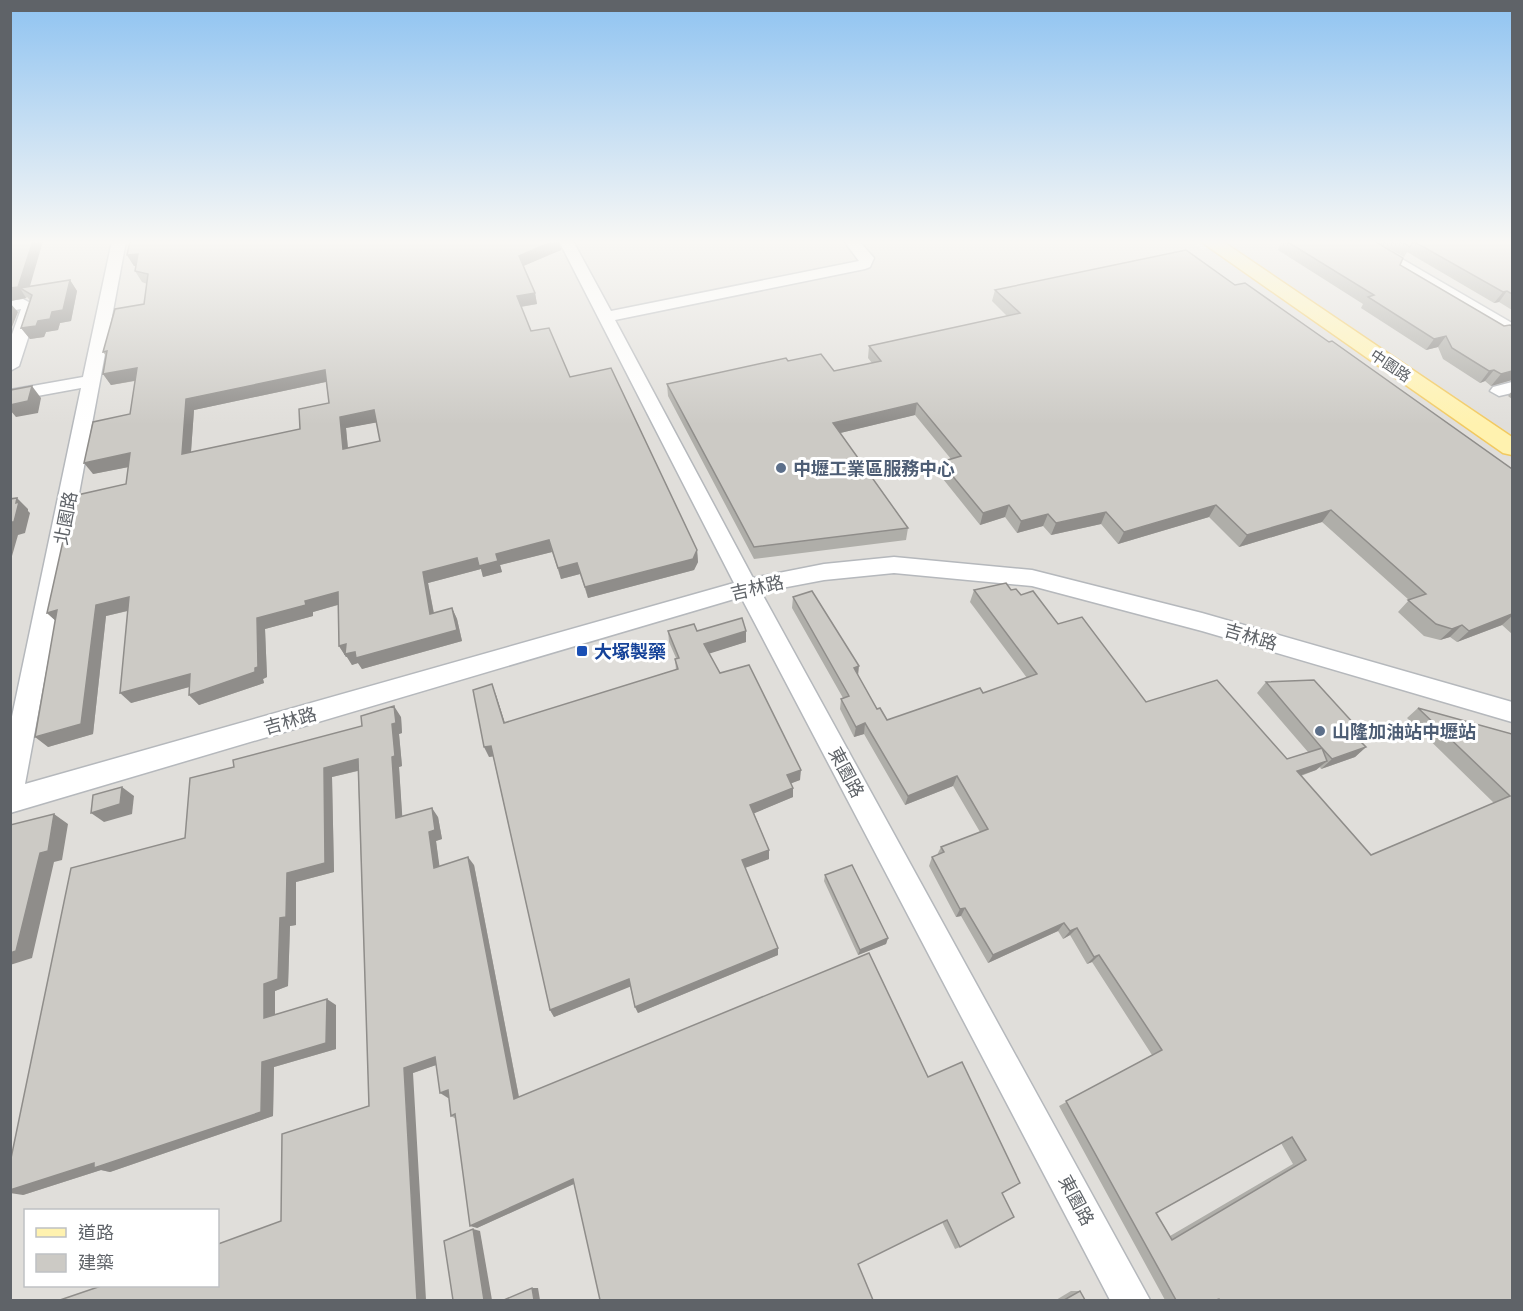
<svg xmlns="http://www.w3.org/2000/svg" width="1523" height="1311" font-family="'Open Sans','Noto Sans TC',sans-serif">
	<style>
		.industrial { fill: #e0deda; fill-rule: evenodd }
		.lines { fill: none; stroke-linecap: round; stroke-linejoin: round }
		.minor-casing { stroke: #b5b8bc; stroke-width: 3 }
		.major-casing { stroke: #f2c960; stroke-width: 3 }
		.minor { fill: #fff; fill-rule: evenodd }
		.major { fill: #fff2af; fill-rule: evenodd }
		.wall { fill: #afaea9; fill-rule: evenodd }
		.shaded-wall { fill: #8f8d8a }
		.building { fill: #cccac5; stroke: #8f8d8a; stroke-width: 1.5; fill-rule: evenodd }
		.service-dot { fill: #5c6f8a; stroke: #fff; stroke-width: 2 }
		.transit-dot { fill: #1a4fb4; stroke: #fff; stroke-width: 2 }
		.labels { text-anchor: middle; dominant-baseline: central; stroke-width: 6; stroke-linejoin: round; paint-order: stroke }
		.far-street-label { font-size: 15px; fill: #5f6368; stroke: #fff }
		.service-label { font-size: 18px; font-weight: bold; fill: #4e5e75; stroke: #fff; text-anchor: start }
		.street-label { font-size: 18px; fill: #5f6368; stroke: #fff }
		.transit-label { font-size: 18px; font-weight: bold; fill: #164399; stroke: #fff; text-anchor: start }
	</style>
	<rect width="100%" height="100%" fill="#f1efe8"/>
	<path class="industrial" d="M10 241H1190L1203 250 1246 241H1512V1300H11ZM26 1210H218V1286H26Z"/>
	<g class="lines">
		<g class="minor-casing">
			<g id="minor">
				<path d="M112 241H126L25 784 734 583 559 241H573L611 311 859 261 844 241H859L874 258 870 267 865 269 615 320 753 578 824 564 894 557 1032 570 1202 613 1512 702V722L1202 631 1032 586 894 573 824 580 761 592 1150 1300H1110L741 597 10 813V726L81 388 10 401V390L83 377Z"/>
				<path d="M1353 241H1371L1512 323V335Z"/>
				<path d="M23 299 38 307 19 366 10 371V340L21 309 10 311V301Z"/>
				<path d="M1512 382V393L1499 396 1490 391 1493 387Z"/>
			</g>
		</g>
		<g class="major-casing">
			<path id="major" d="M1200 241H1222L1512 437V455L1503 453Z"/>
		</g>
		<use href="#minor" class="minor"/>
		<use href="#major" class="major"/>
	</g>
	<g class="wall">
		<path d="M10 241 30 286 70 280 77 291 71 321 60 323 58 330 46 332 44 337 30 339 21 328 30 300 27 297 26 298 10 301Z"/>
		<path d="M130 241H559L561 250 523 266 535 293 537 304 521 307 531 331 570 377 697 550 698 562 694 570 588 598 580 574 561 579 552 552 500 565 502 572 483 577 481 569 428 583 434 613 452 608 457 619 462 641 362 669 358 663 352 665 347 657H346L339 646 338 605 313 612V616L265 629 267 677 263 679 264 683 199 705 189 695V687L131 703 128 611 106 616 93 734 48 747 55 620 47 613 126 484 128 467 93 474 130 414 135 381 111 385 103 374 106 356 103 352 144 304 147 284 142 282 135 271 136 266H134L127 255ZM326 382 329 403 300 429 191 452 194 410ZM377 422 380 441 348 448 346 428Z"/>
		<path d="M1282 241H1374L1400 265 1512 380 1491 386 1485 381 1480 383 1443 359 1438 347 1426 350 1361 308 1363 304 1278 250Z"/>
		<path d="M1375 241H1512V310L1499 302 1494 303 1407 252 1404 257Z"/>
		<path d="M1235 285 1329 342 1512 469V634L1502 625 1457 642 1450 637 1440 640 1424 636 1398 612 1409 600 1322 522 1239 547 1209 517 1118 544 1101 524 1051 535 1043 526 1017 533 1005 517 980 525 939 474 941 462 951 459 915 415 840 433 908 528 906 540 754 559 668 396 667 384 788 361 834 371 872 363 868 358 869 346 1007 316 992 301 995 290Z"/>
		<path d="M1512 391V399L1508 396Z"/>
		<path d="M974 590H1011L1021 595 1058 624 1146 702 1287 759 1308 752 1257 693 1266 682 1361 742 1366 747 1355 757 1321 769 1320 767 1316 770 1301 776 1371 855 1494 803 1407 718 1418 708 1512 734V1300H1165L1059 1106 1152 1055 1092 962 1087 964 1070 935 1063 939 1058 931 988 963 961 916 956 917 929 866 932 857 937 855 941 847 980 832 953 786 905 805 864 734 854 737 840 709 841 699 843 698 792 608 793 597 858 675 877 709 887 720 983 693 1027 678 970 602ZM1281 1143 1293 1164 1170 1236 1156 1213Z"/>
		<path d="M668 631H746V642L709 653 720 673 800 780 791 783 793 797 754 813 769 850V859L745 868 778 948V955L638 1013 635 1007 630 986 554 1017 550 1010 493 756 489 757 496 695 505 723 676 670 675 659 676 658 669 642Z"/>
		<path d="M401 717 402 733 399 734 402 766 399 767 402 816 438 817 442 839 436 841 439 867 474 865 519 1097 928 1077 1002 1193 960 1247 955 1249 942 1222 574 1184 477 1228 456 1119 451 1116 449 1098H448L436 1065 413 1073 281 1221 369 1106 358 771 332 777 334 872 296 882V925L290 926 288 986 275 991V1014L336 1005V1049L274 1067 273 1116 110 1172 101 1170 23 1195 185 838 234 767Z"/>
		<path d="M825 875 888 938 886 944 858 955 824 881Z"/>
		<path d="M1071 1291H1080L1085 1300H1056Z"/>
	</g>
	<g class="shaded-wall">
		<path d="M33 241H43L28 293 20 288 26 298 10 301V288Z"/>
		<path d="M554 241H559L561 250 521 267 519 256Z"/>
		<path d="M138 254 144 265 134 266 127 255Z"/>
		<path d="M70 280 77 291 71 321 60 323 58 330 46 332 44 337 30 339 21 328 38 321 52 312Z"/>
		<path d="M1507 291 1499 302 1494 303 1503 292Z"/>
		<path d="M535 293 537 304 519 307 517 296Z"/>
		<path d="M10 303 18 312 10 332Z"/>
		<path d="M1446 336 1438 347 1426 350 1434 339Z"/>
		<path d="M137 368 144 379 111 385 103 374Z"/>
		<path d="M325 370 330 381 194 410 190 465 182 454 186 399Z"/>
		<path d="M1494 370 1485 381 1480 383 1489 371Z"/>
		<path d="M1512 371V380L1491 386 1501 374Z"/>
		<path d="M32 386 41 398 38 413 16 417 10 410V405Z"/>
		<path d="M917 403 915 415 832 435 833 423Z"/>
		<path d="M374 410 379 422 346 428 349 461 343 449 340 417Z"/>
		<path d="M130 453 139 465 93 474 84 463Z"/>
		<path d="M17 498 28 509V511L30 513 25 533 18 535 10 563V522Z"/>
		<path d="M1009 505 1005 517 980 525 983 513Z"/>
		<path d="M1216 505 1209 517 1118 544 1124 532Z"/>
		<path d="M1331 510 1322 522 1239 547 1247 535Z"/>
		<path d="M1106 512 1101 524 1051 535 1056 523Z"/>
		<path d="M1048 514 1043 526 1017 533 1021 521Z"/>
		<path d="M549 540 552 552 500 565 502 572 483 577 481 569 428 583 436 625 430 614 423 572Z"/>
		<path d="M697 550 698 562 694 570 588 598 585 587Z"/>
		<path d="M577 563 580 574 561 579 558 568Z"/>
		<path d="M338 592 344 603 313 612V616L265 629 267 677 263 679 264 683 199 705 189 695 255 668 257 618 305 601Z"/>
		<path d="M129 597 139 608 106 616 93 734 48 747 35 737 96 605Z"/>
		<path d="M452 608 457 619 462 641 362 669 358 663 352 665 347 657H346L339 646Z"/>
		<path d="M57 610 59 624 47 613Z"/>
		<path d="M1512 614V616L1502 625 1457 642 1469 631Z"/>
		<path d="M1462 625 1450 637 1440 640 1452 629Z"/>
		<path d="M746 631V642L705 655 704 644Z"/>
		<path d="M859 666 858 676 854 668Z"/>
		<path d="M190 674 200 684 131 703 120 693Z"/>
		<path d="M492 684 496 695 508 733 504 723Z"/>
		<path d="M394 706 401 717 402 733 399 734 402 766 399 767 403 827 396 818 392 757V724Z"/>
		<path d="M865 723 864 734 854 737 856 727Z"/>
		<path d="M491 746 496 756 489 757 484 747Z"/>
		<path d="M1366 747 1355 757 1321 769 1332 759Z"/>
		<path d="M358 759 365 769 332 777 334 872 296 882V925L290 926 288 986 275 991V1024L264 1018V984L280 918 287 873 324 768Z"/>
		<path d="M1327 761 1316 770 1287 780 1297 771Z"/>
		<path d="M801 770 800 780 787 785V775Z"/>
		<path d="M957 776 953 786 905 805 908 796Z"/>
		<path d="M122 787 134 796 132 814 104 822 91 813Z"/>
		<path d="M793 788V797L750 815V805Z"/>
		<path d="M432 808 438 817 442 839 436 841 441 877 434 868 429 832Z"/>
		<path d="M54 814 68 824 62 860 54 862 32 958 10 965V953L40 853Z"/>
		<path d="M769 850V859L742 869V860Z"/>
		<path d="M468 857 474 865 520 1103 514 1099Z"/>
		<path d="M965 908 961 916 956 917 960 909Z"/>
		<path d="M1064 923 1058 931 988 963 993 955Z"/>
		<path d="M1077 928 1070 935 1063 939 1070 931Z"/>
		<path d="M888 938 886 944 858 955 860 950Z"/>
		<path d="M778 948V955L638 1013 635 1007Z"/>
		<path d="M1099 955 1092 962 1087 964 1094 957Z"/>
		<path d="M629 979 632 986 554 1017 550 1010Z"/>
		<path d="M327 999 336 1005V1049L274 1067 273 1116 110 1172 101 1170 23 1195 10 1193V1190L262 1062Z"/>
		<path d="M435 1057 442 1063 413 1073 426 1300H417L404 1068Z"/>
		<path d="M448 1090 455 1095 448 1098 440 1093Z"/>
		<path d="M573 1179 578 1182 477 1228 470 1226Z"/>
		<path d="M473 1229 480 1231 492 1300H484Z"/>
		<path d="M532 1288H538L540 1300H534Z"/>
	</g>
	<g class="building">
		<path d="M10 241H33L18 287 10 288Z"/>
		<path d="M130 241H554L519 256 535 293 517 296 531 331 549 328 570 377 611 368 697 550 693 559 585 587 577 563 558 568 549 540 496 554 498 561 479 566 477 558 423 572 430 614 452 608 457 630 356 658 355 652 345 654 346 644 339 646 338 592 305 601 306 605 257 618 258 667 255 668V672L189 695 190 674 120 693 129 597 96 605 81 724 35 737 57 610 47 613 73 496 126 484 130 453 84 463 93 422 130 414 137 368 103 374 107 351 103 352 115 309 144 304 148 274 135 271 138 254 127 255ZM325 370 329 403 299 409 300 429 182 454 186 399ZM374 410 380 441 343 449 340 417Z"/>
		<path d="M1286 241H1374L1403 258 1400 265 1504 326 1510 325 1512 326V371L1501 374 1494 370 1489 371 1452 348 1446 336 1434 339 1368 297 1374 295Z"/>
		<path d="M1401 241H1512V294L1507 291 1503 292 1413 241 1410 247Z"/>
		<path d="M1186 250 1235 285 1245 283 1329 342 1332 341 1512 469V614L1469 631 1462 625 1452 629 1436 624 1408 600 1426 594 1331 510 1247 535 1216 505 1124 532 1106 512 1056 523 1048 514 1021 521 1009 505 983 513 941 462 961 456 917 403 833 423 908 528 754 547 667 384 786 358 788 361 821 354 834 371 881 361 869 346 1020 313 995 290Z"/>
		<path d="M70 280 63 310 52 312 50 319 38 321 36 326 21 328 32 295 20 288Z"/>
		<path d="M32 386 28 401 10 405 11 390Z"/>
		<path d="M17 498 16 503 19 502 14 522H10V499Z"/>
		<path d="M1006 583 1011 590 1016 589 1021 595 1033 591 1058 624 1082 617 1146 702 1217 680 1287 759 1322 748 1266 682 1314 680 1366 737 1359 740 1366 747 1332 759 1322 748 1327 761 1297 771 1371 855 1510 796 1418 708 1512 734V1300H1220L1219 1299 1216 1300H1176L1066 1101 1162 1050 1099 955 1094 957 1077 928 1070 931 1064 923 993 955 965 908 960 909 932 857 944 852 941 847 988 829 957 776 908 796 865 723 856 727 841 699 849 696 848 694 793 597 812 591 859 666 854 668 877 709 880 708 887 720 980 688 983 693 1037 674 974 590ZM1292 1137 1306 1160 1172 1240 1156 1213Z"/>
		<path d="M742 618 746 631 704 644 720 673 749 665 801 770 787 775 793 788 750 805 769 850 742 860 778 948 635 1007 629 979 550 1010 491 746 484 747 473 690 492 684 504 723 678 669 675 659 679 658 668 631 694 624 697 631Z"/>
		<path d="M394 706 396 723 392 724 395 756 392 757 396 818 432 808 435 830 429 832 434 868 468 857 514 1099 869 953 928 1077 962 1062 1020 1183 1002 1193 1014 1217 960 1247 947 1220 858 1264 873 1300H600L573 1179 470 1226 455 1114 451 1116 448 1090 440 1093 435 1057 404 1068 417 1300H60L101 1286H218V1244L281 1221 282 1134 369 1106 358 759 324 768 325 863 287 873 286 917 280 918 278 979 264 984V1018L327 999 326 1043 262 1062 261 1112 94 1168V1163L10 1190V1163L71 868 185 838 190 778 234 767 233 760 362 726 361 716Z"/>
		<path d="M122 787 120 804 91 813 93 795Z"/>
		<path d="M54 814 48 851 40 853 16 951 10 953V825Z"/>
		<path d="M852 865 888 938 860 950 825 875Z"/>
		<path d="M473 1229 484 1300H453L444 1241Z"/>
		<path d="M532 1288 534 1300H504Z"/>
		<path d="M1080 1291 1085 1300H1064Z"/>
	</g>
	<linearGradient id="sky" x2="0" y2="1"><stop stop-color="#8fc3f1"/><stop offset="0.57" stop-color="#f9f8f5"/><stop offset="1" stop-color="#f9f8f5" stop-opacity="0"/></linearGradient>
	<rect width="1523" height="425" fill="url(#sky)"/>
	<g class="service-dot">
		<circle cx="781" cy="468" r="6"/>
		<circle cx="1320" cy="731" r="6"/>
	</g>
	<rect class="transit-dot" x="576" y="645" width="12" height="12" rx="3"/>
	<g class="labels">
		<g class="far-street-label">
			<text transform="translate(1391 365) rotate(34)">中園路</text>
		</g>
		<g class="service-label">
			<text x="793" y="468">中壢工業區服務中心</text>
			<text x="1332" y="731">山隆加油站中壢站</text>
		</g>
		<g class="street-label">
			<text transform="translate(65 518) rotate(-79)">北園路</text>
			<text transform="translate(757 587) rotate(-13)">吉林路</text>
			<text transform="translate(1251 636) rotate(16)">吉林路</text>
			<text transform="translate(290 720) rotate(-16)">吉林路</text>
			<text transform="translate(847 772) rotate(62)">東園路</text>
			<text transform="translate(1077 1200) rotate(62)">東園路</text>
		</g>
		<g class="transit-label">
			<text x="594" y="651">大塚製藥</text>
		</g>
	</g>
	<rect width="1523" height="1311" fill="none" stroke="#5f6368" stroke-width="24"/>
	<rect x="24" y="1209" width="195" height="78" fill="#ffffff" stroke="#bfc1c3" stroke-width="1.5"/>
	<rect x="36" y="1228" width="30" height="9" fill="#fff2af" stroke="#bfc1c3" stroke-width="1.5"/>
	<text x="78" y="1239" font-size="18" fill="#5f6368">道路</text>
	<rect x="36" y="1254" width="30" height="18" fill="#cccac5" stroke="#bfc1c3" stroke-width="1.5"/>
	<text x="78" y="1269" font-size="18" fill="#5f6368">建築</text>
</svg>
